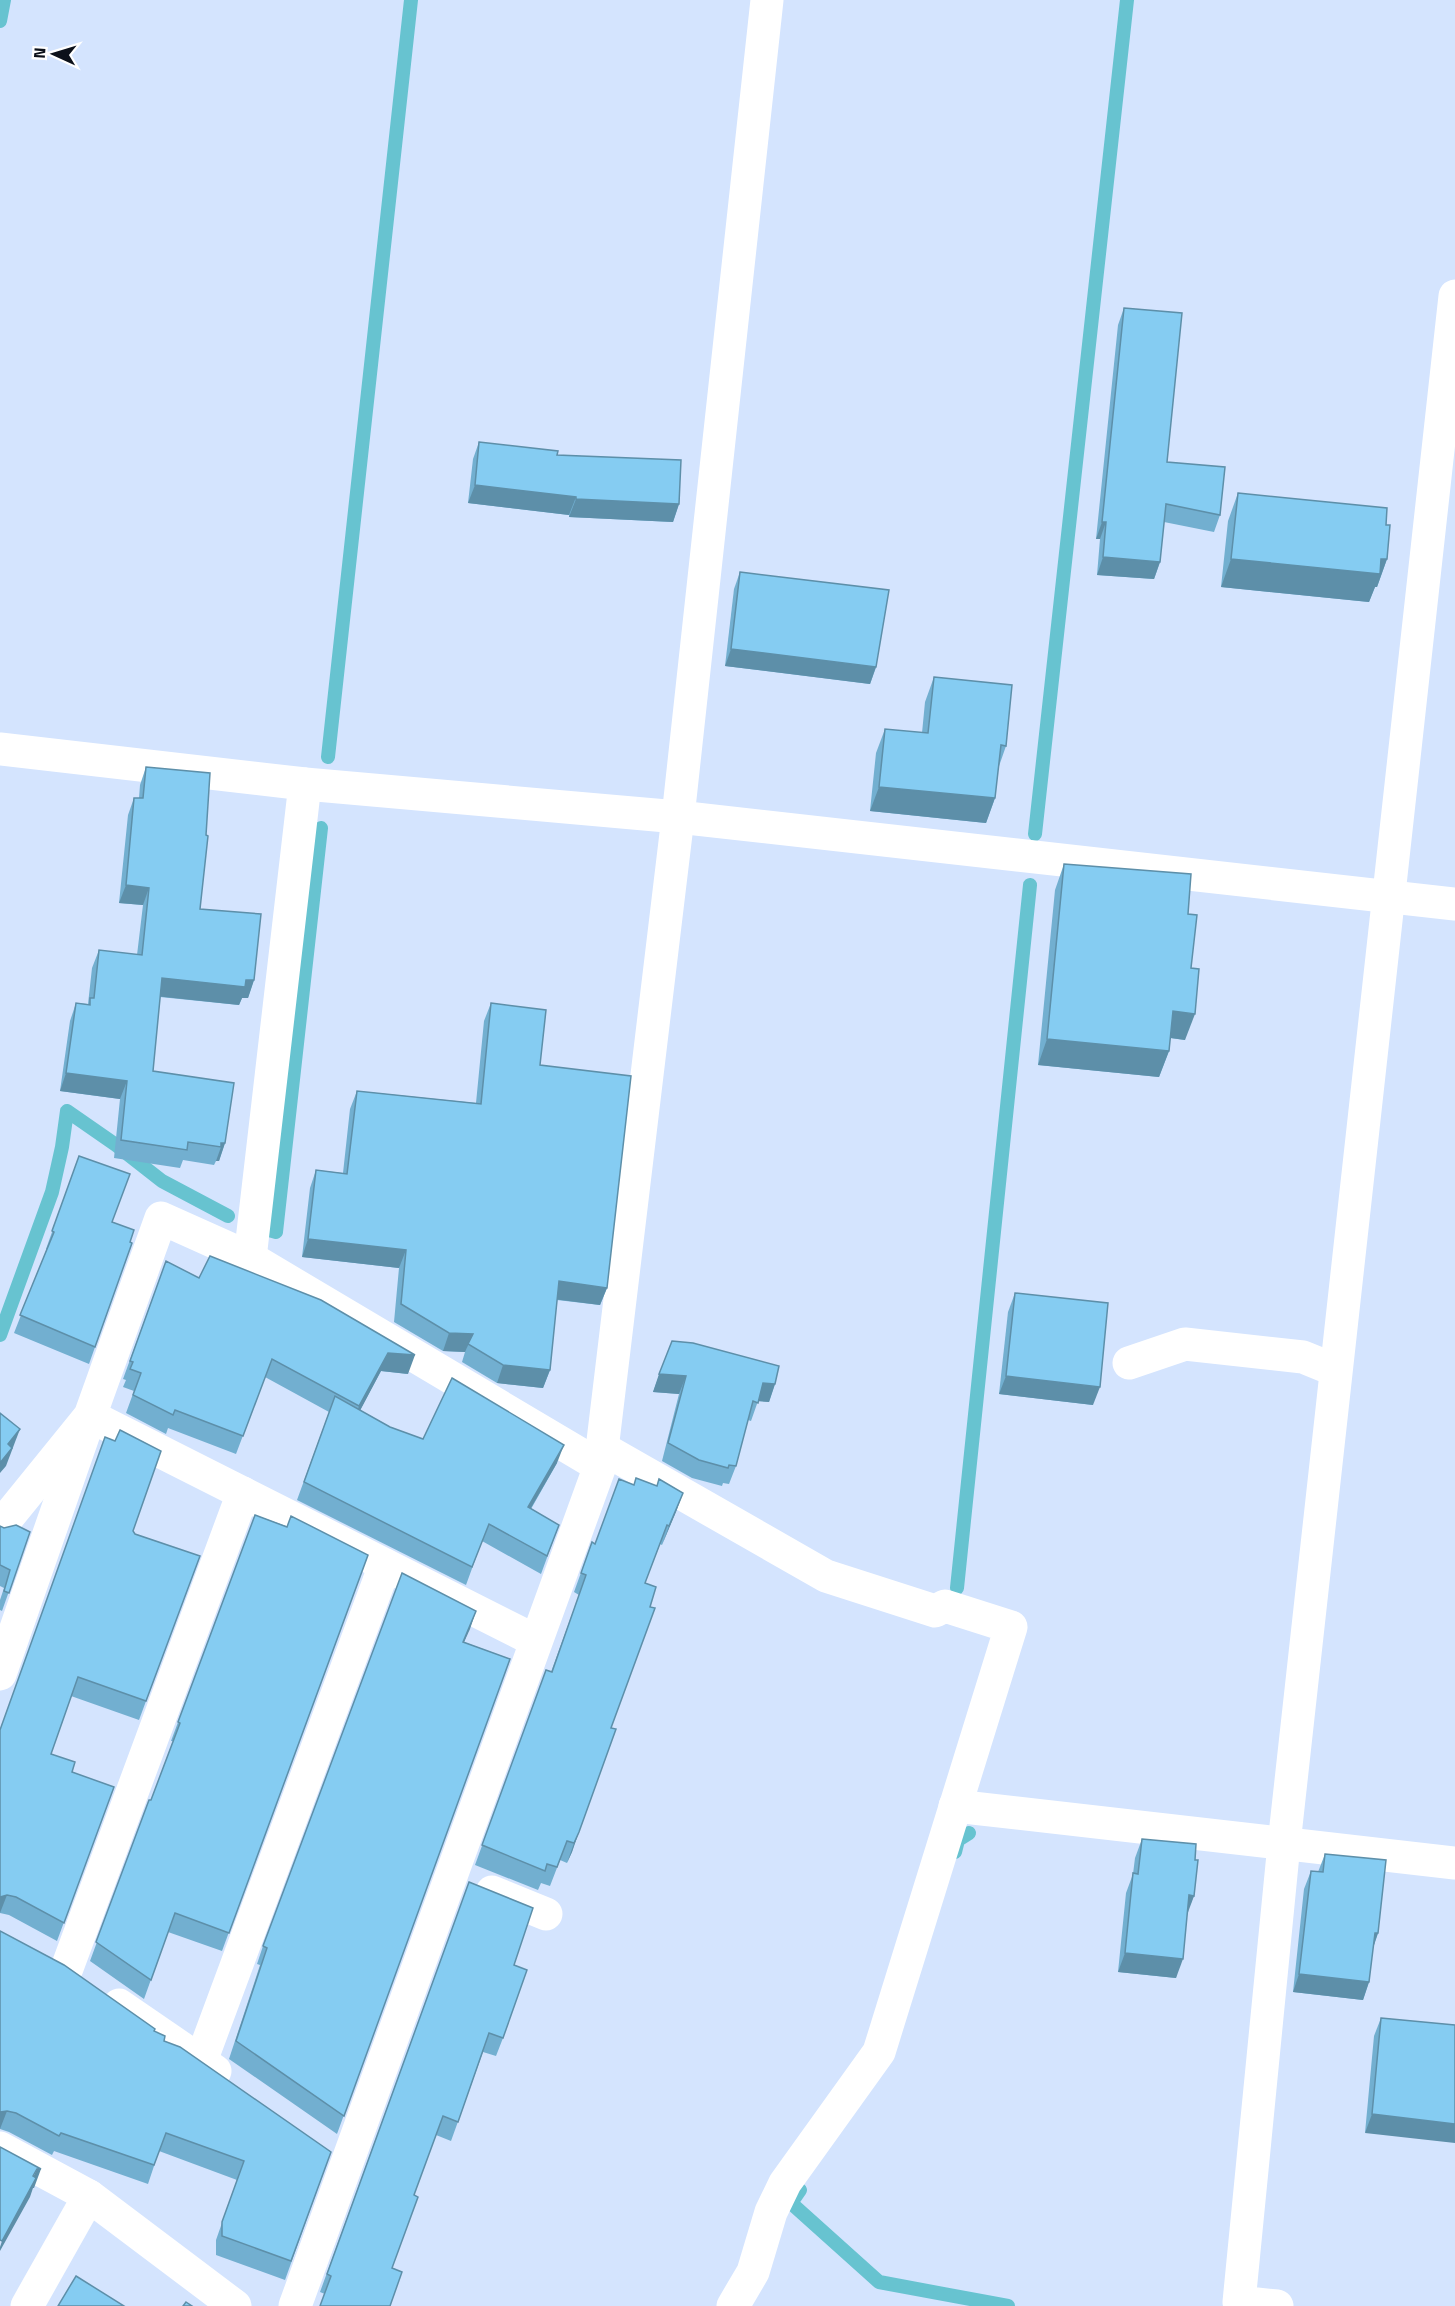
<svg xmlns="http://www.w3.org/2000/svg" width="1455" height="2306" font-family="'Titillium Web',sans-serif">
	<style>
		.lines { fill: none; stroke-linecap: round; stroke-linejoin: round }
		.stream { stroke: #67c3d0; stroke-width: 14 }
		.minor { stroke: #fff; stroke-width: 33 }
		.wall { fill: #72afd0 }
		.shaded-wall { fill: #5d8fa9 }
		.building { fill: #85ccf2; stroke: #5d8fa9; stroke-width: 1.5 }
	</style>
	<rect width="100%" height="100%" fill="#d4e4fe"/>
	<g class="lines">
		<g class="stream">
			<path d="M0 21 4 0"/>
			<path d="M328 757 411 0"/>
			<path d="M1035 834 1127 0"/>
			<path d="M269 1230 276 1232 321 828"/>
			<path d="M0 1335 52 1192 62 1147 67 1111 116 1145 162 1181 228 1216"/>
			<path d="M957 1588 1030 885"/>
			<path d="M955 1852 958 1840 969 1833"/>
			<path d="M800 2190 791 2203 879 2282 1008 2306"/>
		</g>
		<g class="minor">
			<path d="M0 749 305 784 678 817 1455 904"/>
			<path d="M250 1258 305 784"/>
			<path d="M1129 1363 1185 1344 1303 1357 1335 1370"/>
			<path d="M602 1448 826 1576 935 1611 945 1606 1011 1627 879 2052 785 2183 771 2212 753 2272 733 2306"/>
			<path d="M0 1527 90 1416 161 1218 250 1258 600 1466"/>
			<path d="M0 1674 90 1416 536 1641"/>
			<path d="M955 1806 1455 1863"/>
			<path d="M492 1892 546 1914"/>
			<path d="M67 1968 243 1493"/>
			<path d="M119 2005 215 2071"/>
			<path d="M201 2061 385 1565"/>
			<path d="M0 2148 89 2196 235 2306"/>
			<path d="M27 2306 89 2196"/>
			<path d="M295 2306 600 1466 678 817 767 0"/>
			<path d="M1277 2306 1239 2302 1284 1844 1455 296"/>
		</g>
	</g>
	<g class="wall">
		<path d="M1124 308 1167 462 1220 515 1214 532 1164 522 1160 562 1154 579 1097 575 1100 539H1096L1118 325Z"/>
		<path d="M479 442 557 455 679 504 673 522 569 517V515L468 503 473 459Z"/>
		<path d="M1238 493 1386 525 1387 559 1377 587H1375L1369 602 1221 587 1228 521Z"/>
		<path d="M740 572 876 667 870 684 725 666 734 589Z"/>
		<path d="M934 677 1006 746 998 769 995 798 986 823 870 811 876 753 885 729 922 733 925 702Z"/>
		<path d="M146 767 200 909 254 980 248 998H242L239 1005 160 997 153 1071 225 1143 219 1161H216L214 1165 183 1160 180 1168 114 1158 120 1099 60 1091 70 1021 76 1003 88 1004 92 968 99 950 137 955 143 905 119 903 128 815 134 798H139L140 785Z"/>
		<path d="M1064 864 1188 914 1191 968 1185 1040 1170 1038 1169 1051 1159 1077 1038 1065 1055 890Z"/>
		<path d="M491 1003 540 1065 607 1288 600 1305 557 1300 550 1370 543 1388 497 1383 462 1362 465 1352 443 1351 394 1322 399 1268 302 1257 310 1188 316 1170 343 1173 350 1109 357 1091 476 1103 484 1021Z"/>
		<path d="M79 1156 112 1222 130 1242 132 1243 89 1364 14 1333 47 1249H46Z"/>
		<path d="M166 1261 199 1278 408 1374 381 1371 360 1410 390 1427 423 1439 557 1463 531 1509 559 1525 541 1574 482 1541 466 1585 297 1500 329 1412 265 1377 236 1454 168 1428 166 1434 126 1413 134 1391 123 1387 126 1380 123 1379Z"/>
		<path d="M1015 1293 1093 1405 999 1394 1008 1312Z"/>
		<path d="M672 1341 775 1384 769 1402 758 1401 751 1421 748 1420 736 1466 729 1484 723 1483 722 1486 692 1478 662 1461 679 1394 653 1392Z"/>
		<path d="M659 1479 683 1493 662 1545 660 1544 645 1583 611 1728 572 1852 567 1863 560 1860 550 1886 541 1883 538 1890 475 1865 546 1670 551 1672 579 1595 574 1592 592 1542 595 1544 634 1485 657 1486Z"/>
		<path d="M255 1515 368 1555 222 1951 168 1932 144 1999 90 1961 149 1800H151L173 1741H171Z"/>
		<path d="M0 1526 4 1528 30 1532 2 1611 0 1610V1600L4 1588 0 1586Z"/>
		<path d="M133 1531 135 1534 200 1556 139 1720 71 1696 51 1754 72 1772 114 1787 57 1941 9 1915 0 1913V1730Z"/>
		<path d="M476 1611 464 1642 510 1659 337 2134 229 2059 260 1965 257 1964 263 1946Z"/>
		<path d="M1142 1839 1195 1860 1194 1896 1187 1912 1176 1978 1118 1972 1126 1893 1133 1874 1135 1858Z"/>
		<path d="M1325 1854 1378 1933 1373 1948 1369 1982 1363 2000 1293 1992 1304 1889 1311 1871 1318 1872Z"/>
		<path d="M469 1882 514 1965 503 2038 496 2056 483 2052 451 2141 436 2135 325 2294 320 2292Z"/>
		<path d="M0 1931 154 2031 164 2041 331 2152 285 2280 216 2255V2240L237 2180 159 2151 148 2184 54 2151 52 2155 9 2132 0 2129Z"/>
		<path d="M1381 2018 1455 2025 1365 2133 1374 2036Z"/>
	</g>
	<g class="shaded-wall">
		<path d="M475 485 576 497 569 515 468 503Z"/>
		<path d="M576 499 679 504 673 522 569 517Z"/>
		<path d="M1102 522H1106L1100 539H1096Z"/>
		<path d="M1103 557 1160 562 1154 579 1097 575Z"/>
		<path d="M1231 559H1387L1377 587H1375L1369 602 1221 587Z"/>
		<path d="M731 649 876 667 870 684 725 666Z"/>
		<path d="M879 787 995 798 986 823 870 811Z"/>
		<path d="M126 885 149 888 143 905 119 903Z"/>
		<path d="M162 978 246 980H254L248 998H242L239 1005 155 996Z"/>
		<path d="M1173 1011 1195 1014 1185 1040 1164 1037Z"/>
		<path d="M1047 1039 1169 1051 1159 1077 1038 1065Z"/>
		<path d="M66 1073 127 1081 120 1099 60 1091Z"/>
		<path d="M221 1143H225L219 1161H216L221 1147Z"/>
		<path d="M308 1239 406 1250 399 1268 302 1257Z"/>
		<path d="M559 1281 607 1288 600 1305 553 1299Z"/>
		<path d="M449 1333 473 1334 465 1352 443 1351Z"/>
		<path d="M388 1353 415 1355 408 1374 381 1371 353 1424 359 1406Z"/>
		<path d="M503 1365 550 1370 543 1388 497 1383Z"/>
		<path d="M659 1374 686 1376 679 1394 653 1392Z"/>
		<path d="M1006 1376 1100 1387 1093 1405 999 1394Z"/>
		<path d="M763 1383 775 1384 769 1402 757 1401Z"/>
		<path d="M20 1429 6 1466 0 1473V1463L8 1444Z"/>
		<path d="M564 1445 557 1463 521 1525 528 1507Z"/>
		<path d="M683 1493 676 1512 662 1545 669 1526Z"/>
		<path d="M476 1611 470 1629 456 1660 463 1642Z"/>
		<path d="M579 1832 572 1852 567 1863 574 1843Z"/>
		<path d="M7 1895 0 1913V1897Z"/>
		<path d="M1189 1895 1194 1896 1187 1915Z"/>
		<path d="M1375 1933H1378L1372 1951Z"/>
		<path d="M1125 1953 1183 1959 1176 1978 1118 1972Z"/>
		<path d="M1299 1974 1369 1982 1363 2000 1293 1992Z"/>
		<path d="M7 2111 0 2129V2112Z"/>
		<path d="M1372 2114 1455 2124V2143L1365 2133Z"/>
		<path d="M37 2169H41L34 2188H33L30 2197 0 2251V2247L2 2241Z"/>
	</g>
	<g class="building">
		<path d="M1124 308 1182 313 1167 462 1225 467 1220 515 1166 504 1160 562 1103 557 1106 522H1102Z"/>
		<path d="M479 442 558 451 557 455 681 460 679 504 576 499V497L475 485Z"/>
		<path d="M1238 493 1387 508 1386 525H1390L1387 559H1381L1380 574 1231 559Z"/>
		<path d="M740 572 889 590 876 667 731 649Z"/>
		<path d="M934 677 1012 685 1006 746 1001 745 995 798 879 787 885 729 928 733Z"/>
		<path d="M146 767 210 773 206 835 208 836 200 909 261 914 254 980H246L245 987 162 978 153 1071 234 1083 225 1143H221V1147L188 1142 187 1150 121 1140 127 1081 66 1073 76 1003 90 1005V998H94L99 950 142 955 149 888 126 885 134 798H143Z"/>
		<path d="M1064 864 1191 874 1188 914 1197 915 1191 968 1199 969 1195 1014 1173 1011 1169 1051 1047 1039Z"/>
		<path d="M491 1003 546 1010 540 1065 631 1076 607 1288 559 1281 550 1370 503 1365 468 1344 473 1334 449 1333 401 1304 406 1250 308 1239 316 1170 347 1174 357 1091 481 1104Z"/>
		<path d="M79 1156 130 1174 112 1222 134 1230 130 1242 132 1243 95 1347 20 1315 54 1232 52 1231Z"/>
		<path d="M210 1256 321 1300 415 1355 388 1353 359 1406 272 1359 243 1436 175 1410 173 1415 133 1395 141 1373 130 1369 133 1362 130 1361 166 1261 199 1278Z"/>
		<path d="M1015 1293 1108 1303 1100 1387 1006 1376Z"/>
		<path d="M672 1341 693 1343 779 1366 775 1384 763 1383 758 1403 753 1401 736 1466 729 1465 728 1468 699 1460 668 1443 686 1376 659 1374Z"/>
		<path d="M452 1378 564 1445 528 1507 559 1525 547 1556 489 1524 472 1567 304 1482 335 1396 390 1427 423 1439Z"/>
		<path d="M0 1413 20 1429 8 1444 12 1448 0 1463Z"/>
		<path d="M120 1430 161 1451 133 1531 135 1534 200 1556 146 1701 78 1677 51 1754 75 1762 72 1772 114 1787 64 1923 16 1897 7 1895 0 1897V1730L105 1437 115 1441Z"/>
		<path d="M636 1478 657 1486 659 1479 683 1493 669 1526 667 1525 645 1583 656 1587 650 1607 655 1608 611 1728 616 1729 579 1832 574 1843 567 1841 557 1867 547 1864 545 1871 482 1845 546 1670 552 1672 586 1575 581 1573 592 1542 595 1544 619 1479 634 1485Z"/>
		<path d="M255 1515 287 1527 291 1516 368 1555 229 1933 175 1913 151 1980 96 1942 149 1800H151L180 1723 178 1722Z"/>
		<path d="M16 1525 30 1532 9 1593 4 1591 10 1570 0 1565V1526L4 1528Z"/>
		<path d="M402 1573 476 1611 463 1642 510 1659 344 2116 236 2041 267 1948 263 1946Z"/>
		<path d="M1142 1839 1196 1844 1195 1860H1198L1194 1896 1189 1895 1183 1959 1125 1953 1133 1873 1138 1874Z"/>
		<path d="M1325 1854 1386 1860 1378 1933H1375L1369 1982 1299 1974 1311 1871 1323 1872Z"/>
		<path d="M469 1882 533 1908 514 1965 527 1970 503 2038 489 2033 458 2122 443 2116 414 2195 418 2197 392 2268 402 2272 390 2306H320L331 2276 327 2274Z"/>
		<path d="M0 1931 64 1965 155 2029 154 2031 165 2036 164 2041 180 2047 331 2152 291 2261 222 2236V2222L244 2161 166 2133 154 2165 61 2133 59 2136 16 2113 7 2111 0 2112Z"/>
		<path d="M1381 2018 1455 2025V2124L1372 2114Z"/>
		<path d="M0 2147 41 2169H37L33 2176 36 2178 2 2241 0 2240Z"/>
		<path d="M76 2276 124 2306H58Z"/>
		<path d="M186 2302 192 2306H183Z"/>
	</g>
	<g transform="translate(54 54) rotate(274)" stroke="#ffffff" stroke-width="4.5" paint-order="stroke">
	<path d="M0-4.5L10 22L0 15L-10 22Z" fill="#0c111a"/>
	<text y="-9" font-size="16" font-weight="bold" text-anchor="middle" fill="#0c111a">N</text>
	</g>
</svg>
